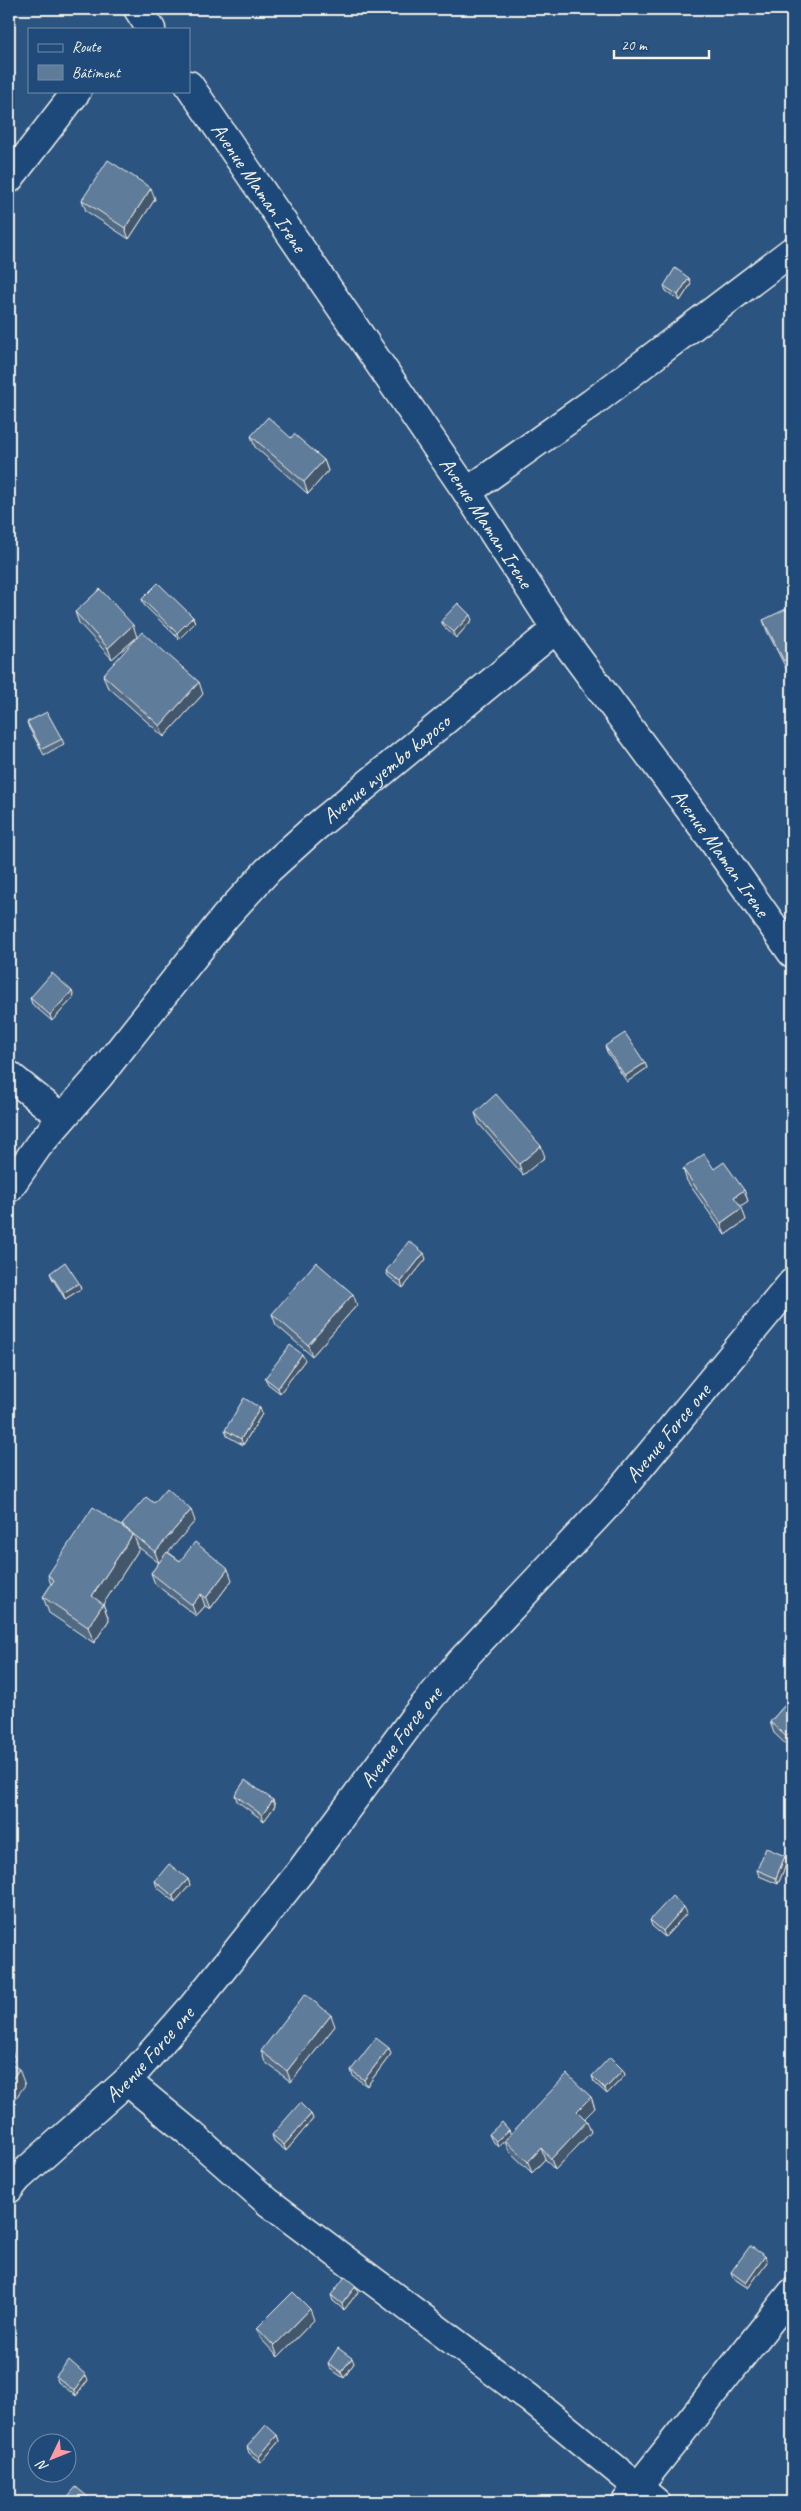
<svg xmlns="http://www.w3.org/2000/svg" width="801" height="2511" font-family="Caveat,sans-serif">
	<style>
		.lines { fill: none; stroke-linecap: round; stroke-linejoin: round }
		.minor-casing { stroke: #f4f1e8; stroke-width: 31 }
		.minor { stroke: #1f4a7a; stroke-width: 28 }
		.wall { fill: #516a84; stroke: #f4f1e8 }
		.shaded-wall { fill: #42566c; stroke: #f4f1e8 }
		.building { fill: #5e7b9a; stroke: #f4f1e8 }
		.labels { text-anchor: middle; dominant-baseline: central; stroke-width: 5; stroke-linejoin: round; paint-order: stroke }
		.street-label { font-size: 21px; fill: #f4f1e8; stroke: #1f4a7a }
	</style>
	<rect width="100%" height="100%" fill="#2c5481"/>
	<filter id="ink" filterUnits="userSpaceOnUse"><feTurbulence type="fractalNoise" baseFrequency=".02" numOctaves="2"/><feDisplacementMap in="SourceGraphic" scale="10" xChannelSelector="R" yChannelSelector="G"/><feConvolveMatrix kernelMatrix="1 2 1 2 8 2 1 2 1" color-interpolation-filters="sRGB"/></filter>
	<g filter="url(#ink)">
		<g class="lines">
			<g class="minor-casing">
				<g id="minor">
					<path d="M138 9 151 29"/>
					<path id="s1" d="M189 85 467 492 556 629 711 838 792 953"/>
					<path d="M9 179 77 91"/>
					<path d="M467 492 592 403 792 251"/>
					<path d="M9 1075 62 1118"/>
					<path id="s2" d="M9 1188 38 1146 99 1076 225 917 268 870 312 830 556 629"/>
					<path d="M127 2081 191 2134 268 2202 529 2398 656 2502"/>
					<path id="s3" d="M9 2189 18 2178 127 2081 193 2006 300 1872 413 1719 460 1662 614 1498 792 1283"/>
					<path d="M626 2502 792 2293"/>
				</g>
			</g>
			<use href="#minor" class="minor"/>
		</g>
		<g class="wall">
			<path d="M155 199 129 239 86 211 82 200Z"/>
			<path d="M691 284 680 301 666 291 664 286Z"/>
			<path d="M251 436 291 438 324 460 328 471 308 494 255 447Z"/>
			<path d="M142 599 193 617 195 623 179 639 144 605Z"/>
			<path d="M75 612 137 637 112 659 79 623Z"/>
			<path d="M472 620 456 638 444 627 441 621Z"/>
			<path d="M763 620 792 621V670L788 672 767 631Z"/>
			<path d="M103 675 203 694 164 737 107 686Z"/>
			<path d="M27 722 62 739 64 744 44 755 29 728Z"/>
			<path d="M74 997 52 1021 32 1004 30 998Z"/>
			<path d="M605 1046 645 1063 647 1068 627 1082 607 1052Z"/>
			<path d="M475 1113 545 1157 523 1175 479 1124Z"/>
			<path d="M683 1169H714L744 1190 748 1201 740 1206 746 1220 725 1235 687 1181Z"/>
			<path d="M426 1259 403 1288 388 1276 386 1271Z"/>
			<path d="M50 1273 81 1289 65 1299 52 1278Z"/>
			<path d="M357 1305 312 1356 276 1325 272 1314Z"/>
			<path d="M305 1360 280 1393 268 1384 265 1378Z"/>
			<path d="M262 1414 243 1445 227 1436 225 1430Z"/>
			<path d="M154 1503 195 1521 168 1552 180 1561 232 1580 210 1609 205 1606 196 1616 155 1584 151 1573 159 1563 137 1546 139 1549 103 1604 109 1620 94 1643 49 1613 43 1597 51 1585 48 1575 122 1527V1525Z"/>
			<path d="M792 1697V1750L774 1733 770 1722Z"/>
			<path d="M235 1795 273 1800 275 1806 264 1821 237 1801Z"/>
			<path d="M787 1862 778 1884 759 1876 757 1870Z"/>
			<path d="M188 1879 190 1885 175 1902 157 1887 155 1881Z"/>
			<path d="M687 1913 665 1937 652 1926 650 1920Z"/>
			<path d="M335 2026 291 2082 265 2062 261 2051Z"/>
			<path d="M391 2054 367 2086 353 2076 351 2070Z"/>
			<path d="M623 2070 625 2075 607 2094 594 2082 592 2076Z"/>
			<path d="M591 2097 595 2108 585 2118 591 2132 555 2170 545 2159 532 2173 509 2151 505 2141 498 2147 491 2139 489 2134 509 2130 510 2134Z"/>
			<path d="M311 2114 313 2119 286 2151 274 2141 272 2135Z"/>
			<path d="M767 2262 748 2288 733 2278 731 2272Z"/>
			<path d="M358 2292 344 2310 333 2301 331 2295Z"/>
			<path d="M314 2320 278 2357 261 2339 257 2328Z"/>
			<path d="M328 2363H354L344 2378 330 2369Z"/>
			<path d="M56 2376 88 2380 76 2396 58 2382Z"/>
			<path d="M277 2435 279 2441 261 2463 249 2453 247 2447Z"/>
		</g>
		<g class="shaded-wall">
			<path d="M151 188 155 199 129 239 125 228Z"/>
			<path d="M689 278 691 284 680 301 678 295Z"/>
			<path d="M324 460 328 471 308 494 304 482Z"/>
			<path d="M470 615 472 620 456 638 454 632Z"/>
			<path d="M193 617 195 623 179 639 177 633Z"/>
			<path d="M133 625 137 637 112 659 108 648Z"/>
			<path d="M199 682 203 694 164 737 160 726Z"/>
			<path d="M72 991 74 997 52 1021 50 1015Z"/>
			<path d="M645 1063 647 1068 627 1082 625 1076Z"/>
			<path d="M541 1146 545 1157 523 1175 519 1164Z"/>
			<path d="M744 1190 748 1201 738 1208 734 1197Z"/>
			<path d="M742 1208 746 1220 725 1235 721 1223Z"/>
			<path d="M424 1253 426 1259 403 1288 401 1282Z"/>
			<path d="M79 1283 81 1289 65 1299 63 1293Z"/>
			<path d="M353 1294 357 1305 312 1356 308 1345Z"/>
			<path d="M302 1354 305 1360 280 1393 278 1388Z"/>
			<path d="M260 1408 262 1414 243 1445 241 1439Z"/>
			<path d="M191 1510 195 1521 159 1563 155 1552Z"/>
			<path d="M133 1534 139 1549 98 1612 92 1596Z"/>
			<path d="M228 1569 232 1580 210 1609 206 1598Z"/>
			<path d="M201 1594 205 1606 196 1616 192 1605Z"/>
			<path d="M103 1604 109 1620 94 1643 88 1627Z"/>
			<path d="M273 1800 275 1806 264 1821 262 1815Z"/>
			<path d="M785 1856 787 1862 778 1884 776 1878Z"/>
			<path d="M188 1879 190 1885 175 1902 173 1896Z"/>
			<path d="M684 1907 687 1913 665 1937 663 1931Z"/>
			<path d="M331 2015 335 2026 291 2082 287 2071Z"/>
			<path d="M9 2044 15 2059 9 2068Z"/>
			<path d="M389 2048 391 2054 367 2086 364 2080Z"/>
			<path d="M19 2069 25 2085 9 2108V2084Z"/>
			<path d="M623 2070 625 2075 607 2094 605 2089Z"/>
			<path d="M591 2097 595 2108 581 2122 577 2111Z"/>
			<path d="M311 2114 313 2119 286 2151 284 2145Z"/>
			<path d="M587 2121 591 2132 555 2170 551 2159Z"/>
			<path d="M509 2130 511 2135 498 2147 496 2141Z"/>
			<path d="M541 2148 545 2159 532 2173 528 2162Z"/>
			<path d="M765 2256 767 2262 748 2288 746 2283Z"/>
			<path d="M356 2286 358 2292 344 2310 342 2304Z"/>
			<path d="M310 2309 314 2320 278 2357 274 2346Z"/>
			<path d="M352 2358 354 2363 344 2378 341 2372Z"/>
			<path d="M86 2375 88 2380 76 2396 74 2391Z"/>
			<path d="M277 2435 279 2441 261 2463 259 2457Z"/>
		</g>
		<g class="building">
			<path d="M108 160 151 188 125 228 82 200Z"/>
			<path d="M675 268 689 278 678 295 664 286Z"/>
			<path d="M268 417 291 438 294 434 324 460 304 482 251 436Z"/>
			<path d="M158 583 193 617 177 633 142 599Z"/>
			<path d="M100 589 133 625 108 648 75 612Z"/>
			<path d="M458 603 470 615 454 632 441 621Z"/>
			<path d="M786 609 792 621V657L784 661 763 620Z"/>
			<path d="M142 632 199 682 160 726 103 675Z"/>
			<path d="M47 712 62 739 42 749 27 722Z"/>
			<path d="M52 973 72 991 50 1015 30 998Z"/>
			<path d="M625 1033 645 1063 625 1076 605 1046Z"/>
			<path d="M496 1094 541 1146 519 1164 475 1113Z"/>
			<path d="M704 1154 714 1169 724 1162 744 1190 734 1197 742 1208 721 1223 683 1169Z"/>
			<path d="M409 1241 424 1253 401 1282 386 1271Z"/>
			<path d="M65 1262 79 1283 63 1293 50 1273Z"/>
			<path d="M316 1262 353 1294 308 1345 272 1314Z"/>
			<path d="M290 1345 302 1354 278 1388 265 1378Z"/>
			<path d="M244 1398 260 1408 241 1439 225 1430Z"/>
			<path d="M167 1488 191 1510 155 1552 122 1525 146 1497 154 1503Z"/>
			<path d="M93 1507 133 1534 92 1596 103 1604 88 1627 43 1597 54 1580 48 1575Z"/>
			<path d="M195 1542 228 1569 206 1598 201 1594 192 1605 151 1573 167 1552 180 1561Z"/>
			<path d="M792 1697V1742L770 1722Z"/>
			<path d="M245 1780 273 1800 262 1815 235 1795Z"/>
			<path d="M766 1848 785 1856 776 1878 757 1870Z"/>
			<path d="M169 1864 188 1879 173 1896 155 1881Z"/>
			<path d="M672 1896 684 1907 663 1931 650 1920Z"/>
			<path d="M305 1994 331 2015 287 2071 261 2051Z"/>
			<path d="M376 2038 389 2048 364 2080 351 2070Z"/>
			<path d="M610 2057 623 2070 605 2089 592 2076Z"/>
			<path d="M9 2062 19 2069 9 2084Z"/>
			<path d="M567 2074 591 2097 577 2111 587 2121 551 2159 541 2148 528 2162 505 2140Z"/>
			<path d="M300 2103 311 2114 284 2145 272 2135Z"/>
			<path d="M502 2122 509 2130 496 2141 489 2134Z"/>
			<path d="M750 2246 765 2256 746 2283 731 2272Z"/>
			<path d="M345 2277 356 2286 342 2304 331 2295Z"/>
			<path d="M293 2292 310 2309 274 2346 257 2328Z"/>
			<path d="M338 2348 352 2358 341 2372 328 2363Z"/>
			<path d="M69 2360 86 2375 74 2391 56 2376Z"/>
			<path d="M266 2425 277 2435 259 2457 247 2447Z"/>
			<path d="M76 2487 94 2502H63Z"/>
		</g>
	</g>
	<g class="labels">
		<g class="street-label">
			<text stroke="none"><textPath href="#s1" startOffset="124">Avenue Maman Irene</textPath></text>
			<text stroke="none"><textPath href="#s1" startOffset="529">Avenue Maman Irene</textPath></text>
			<text stroke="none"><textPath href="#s2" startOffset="566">Avenue nyembo kaposo</textPath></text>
			<text stroke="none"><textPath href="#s1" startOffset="934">Avenue Maman Irene</textPath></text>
			<text stroke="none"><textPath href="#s3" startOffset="1005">Avenue Force one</textPath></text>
			<text stroke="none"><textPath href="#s3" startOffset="600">Avenue Force one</textPath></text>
			<text stroke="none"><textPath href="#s3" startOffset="195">Avenue Force one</textPath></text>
		</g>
	</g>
	<rect width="801" height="2511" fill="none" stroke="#1f4a7a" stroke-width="30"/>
	<rect x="15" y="15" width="771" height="2481" fill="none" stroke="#f4f1e8" stroke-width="2" filter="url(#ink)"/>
	<rect x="28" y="28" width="162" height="65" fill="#1f4a7a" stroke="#748da6"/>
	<rect x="38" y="44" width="25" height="8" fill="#1f4a7a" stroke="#748da6"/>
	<text x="72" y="52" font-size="15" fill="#f4f1e8">Route</text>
	<rect x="38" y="65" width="25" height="15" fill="#5e7b9a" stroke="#748da6"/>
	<text x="72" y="78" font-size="15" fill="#f4f1e8">Bâtiment</text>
	<g transform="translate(52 2458) rotate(227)"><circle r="24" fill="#1f4a7a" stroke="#748da6"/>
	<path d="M0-4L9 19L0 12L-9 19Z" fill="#ff9aa2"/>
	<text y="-8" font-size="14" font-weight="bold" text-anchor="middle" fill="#f4f1e8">N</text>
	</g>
	<path d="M614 50v8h95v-8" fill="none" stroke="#f4f1e8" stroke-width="2.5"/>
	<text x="621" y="50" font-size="15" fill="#f4f1e8" stroke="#1f4a7a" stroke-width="4" paint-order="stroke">20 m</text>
</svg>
